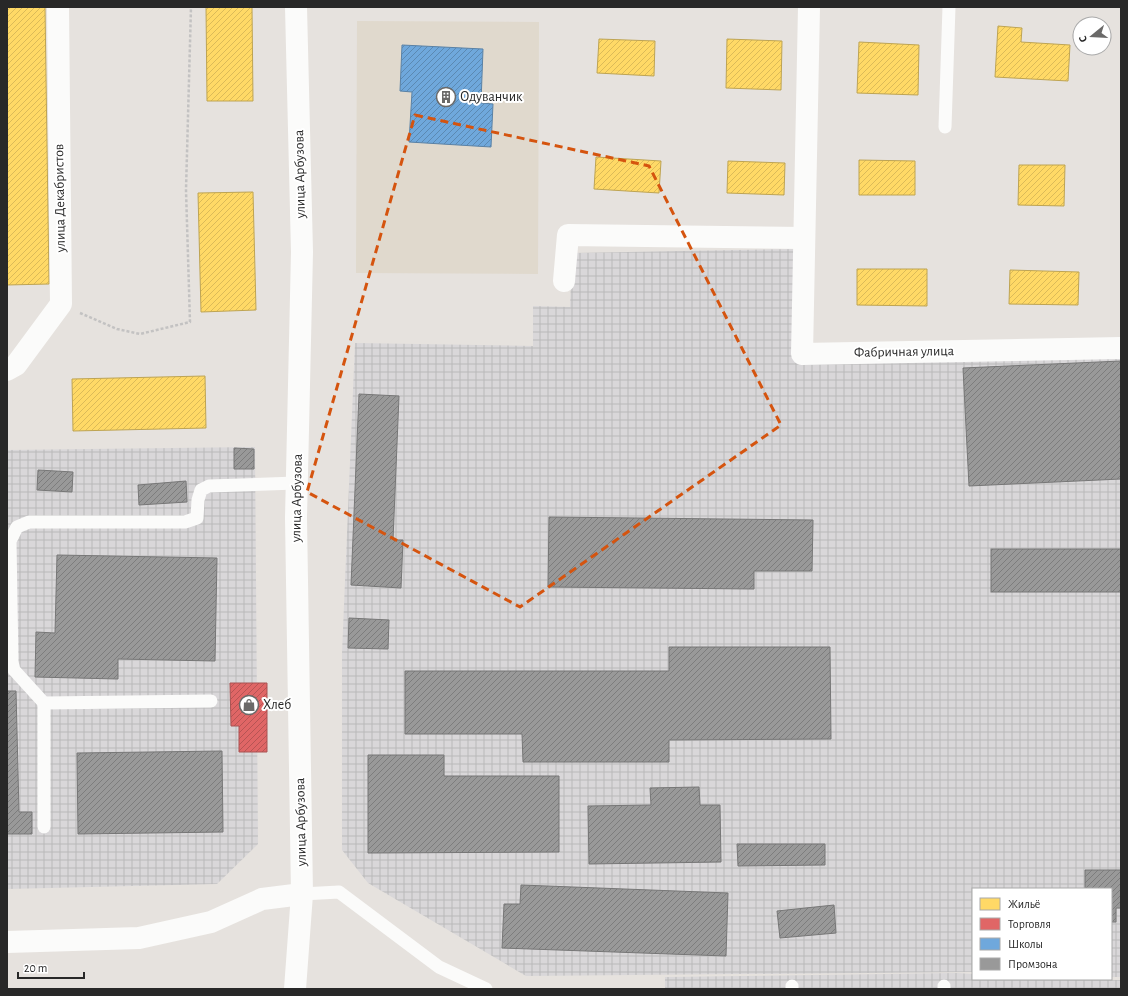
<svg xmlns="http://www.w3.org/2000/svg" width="1128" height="996" font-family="'Alegreya Sans',sans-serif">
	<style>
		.industrial { fill: url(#industrial-grid) }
		.education { fill: #e0d9cd }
		.homes { fill: url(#homes-hatch); stroke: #bea453 }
		.shops { fill: url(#shops-hatch); stroke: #a95353 }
		.schools { fill: url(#schools-hatch); stroke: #5a82a6 }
		.industry { fill: url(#industry-hatch); stroke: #777 }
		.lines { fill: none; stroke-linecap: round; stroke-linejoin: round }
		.path { stroke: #c3c2c2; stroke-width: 2.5; stroke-dasharray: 3 2; stroke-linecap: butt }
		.lane { stroke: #fbfbfa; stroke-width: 13 }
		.street { stroke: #fbfbfa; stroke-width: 22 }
		.secondary { stroke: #fbfbfa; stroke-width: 22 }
		.marked { fill: none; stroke: #d5540f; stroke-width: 3; stroke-dasharray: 8 5; stroke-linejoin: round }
		.labels { text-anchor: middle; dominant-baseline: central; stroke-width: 4; stroke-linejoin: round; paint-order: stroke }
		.poi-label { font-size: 14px; fill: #282828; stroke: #fff; text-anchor: start }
		.street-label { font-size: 14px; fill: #282828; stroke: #fff }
	</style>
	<defs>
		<pattern id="industrial-grid" width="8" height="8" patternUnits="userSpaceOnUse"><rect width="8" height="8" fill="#d9d7d9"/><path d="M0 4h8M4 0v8" fill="none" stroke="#bab9ba"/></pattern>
		<pattern id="homes-hatch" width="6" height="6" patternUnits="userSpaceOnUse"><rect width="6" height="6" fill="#ffd966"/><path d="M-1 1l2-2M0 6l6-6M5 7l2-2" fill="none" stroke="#dbba58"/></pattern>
		<pattern id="shops-hatch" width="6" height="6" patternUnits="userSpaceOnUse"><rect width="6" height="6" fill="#e06666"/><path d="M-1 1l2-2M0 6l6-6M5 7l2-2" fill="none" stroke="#b65454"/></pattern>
		<pattern id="schools-hatch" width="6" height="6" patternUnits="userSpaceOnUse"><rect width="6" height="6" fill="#6fa8dc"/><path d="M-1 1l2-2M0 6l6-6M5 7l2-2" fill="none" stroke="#5b89b2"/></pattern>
		<pattern id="industry-hatch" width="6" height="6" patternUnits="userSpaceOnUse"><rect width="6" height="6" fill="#999"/><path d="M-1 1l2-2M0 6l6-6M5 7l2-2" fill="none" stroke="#7d7d7d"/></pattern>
	</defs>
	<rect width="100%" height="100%" fill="#e6e2de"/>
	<g class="industrial">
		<path d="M797 249 796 360 1121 355V977H1111V889H973V972L526 976 368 883 342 850V653L355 343 533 346V306L570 307 572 253Z"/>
		<path d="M255 447 258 844 217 884 7 889V450Z"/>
		<path d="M957 973 973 974V979L1121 980V989H665V977Z"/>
	</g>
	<path class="education" d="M357 21 539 22 538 274 356 273Z"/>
	<g class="homes">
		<path d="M7 7H45L49 284 7 285Z"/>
		<path d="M206 7H252L253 101H207Z"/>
		<path d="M998 26 1022 28 1021 42 1070 45 1068 81 995 77Z"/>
		<path d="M599 39 655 41 654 76 597 73Z"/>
		<path d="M727 39 782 41 781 90 726 88Z"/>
		<path d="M859 42 919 45 918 95 857 93Z"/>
		<path d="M596 157 661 161 659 193 594 189Z"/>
		<path d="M859 160 915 161V195H859Z"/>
		<path d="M728 161 785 163 784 195 727 193Z"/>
		<path d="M1019 165H1065L1064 206 1018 205Z"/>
		<path d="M253 192 256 310 201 312 198 193Z"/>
		<path d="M857 269H927V306L857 305Z"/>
		<path d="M1010 270 1079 272 1078 305 1009 304Z"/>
		<path d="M205 376 206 428 73 431 72 379Z"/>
	</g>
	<path class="shops" d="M230 683H267V752H239V726H231Z"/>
	<path class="schools" d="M402 45 483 49 481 103 493 104 491 147 409 142 412 92 400 91Z"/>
	<g class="industry">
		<path d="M1121 361V479L969 486 963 368Z"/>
		<path d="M359 394 399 396 393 540H403L401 588 351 585Z"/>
		<path d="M234 448 254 449V469H234Z"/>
		<path d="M38 470 73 472 72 492 37 490Z"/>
		<path d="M186 481 187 502 139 505 138 485Z"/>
		<path d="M549 517 813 520 812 571H754V589L548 587Z"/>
		<rect x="991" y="549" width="130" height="43"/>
		<path d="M57 555 217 558 215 661 118 659V679L35 677 36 632 55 633Z"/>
		<path d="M349 618 389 620 388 649 348 648Z"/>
		<path d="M669 647H830L831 739 669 740V762H523L522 734H405V671H669Z"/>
		<path d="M7 691H16L19 812H32V834H7Z"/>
		<path d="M222 751 223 832 78 834 77 753Z"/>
		<path d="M368 755H444V776H559V852L368 853Z"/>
		<path d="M699 787 700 805H720L721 862 589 864 588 806 651 805 650 788Z"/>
		<path d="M737 844H825V865L738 866Z"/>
		<path d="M1085 870H1121V908H1116V922H1111V889H1085Z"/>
		<path d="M521 885 728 893 726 956 502 948 504 904H520Z"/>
		<path d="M834 905 836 933 780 938 777 911Z"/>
	</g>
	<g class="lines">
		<path class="path" d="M80 313 117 329 140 334 190 322 186 190 191 7"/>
		<g class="lane">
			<path d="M945 127 949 7"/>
			<path d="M211 701 44 703 14 670 12 662 10 541 17 527 29 522H185L197 518 198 500 201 490 209 486 296 483"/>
			<path d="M44 703V827"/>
			<path d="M302 894 339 892 439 967 486 989"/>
			<path d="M792 989V986"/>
			<path d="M944 989V986"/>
		</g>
		<g class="street">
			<path d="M809 7 802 354 1121 348"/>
			<path d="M564 281 568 235 804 238"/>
			<path d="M7 370 16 365 61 304 58 7"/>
			<path d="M7 942 139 938 211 922 262 899 302 894"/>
		</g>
		<path class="secondary" d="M295 989 302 894 296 518 302 252 296 7"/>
	</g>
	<path class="marked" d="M415 115 649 166 781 425 520 607 307 492Z"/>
	<defs>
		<g id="building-ring" transform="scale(1)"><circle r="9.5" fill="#fff" stroke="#6a6968" stroke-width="1.5"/><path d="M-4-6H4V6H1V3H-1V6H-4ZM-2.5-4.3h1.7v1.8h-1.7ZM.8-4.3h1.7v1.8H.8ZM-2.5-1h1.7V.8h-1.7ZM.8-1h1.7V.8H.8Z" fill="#6a6968"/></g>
		<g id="shop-ring" transform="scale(1)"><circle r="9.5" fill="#fff" stroke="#6a6968" stroke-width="1.5"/><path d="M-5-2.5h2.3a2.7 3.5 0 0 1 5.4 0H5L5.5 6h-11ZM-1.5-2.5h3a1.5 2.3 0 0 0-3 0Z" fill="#6a6968"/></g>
	</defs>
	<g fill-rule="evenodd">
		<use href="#building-ring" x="446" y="97"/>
		<use href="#shop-ring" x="249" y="705"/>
	</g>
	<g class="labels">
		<g class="poi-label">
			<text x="460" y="97">Одуванчик</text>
			<text x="263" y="705">Хлеб</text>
		</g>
		<g class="street-label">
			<text transform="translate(300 174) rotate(-91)">улица Арбузова</text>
			<text transform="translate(60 198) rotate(-91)">улица Декабристов</text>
			<text transform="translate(904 352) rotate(-1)">Фабричная улица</text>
			<text transform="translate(297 498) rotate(-89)">улица Арбузова</text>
			<text transform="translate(301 822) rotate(-91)">улица Арбузова</text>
		</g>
	</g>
	<rect width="1128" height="996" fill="none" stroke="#282828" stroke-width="16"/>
	<rect x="972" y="888" width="140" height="92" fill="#ffffff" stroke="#a9a9a9"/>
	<rect x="980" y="898" width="20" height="12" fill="#ffd966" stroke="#a9a9a9"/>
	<text x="1008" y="908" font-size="12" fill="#282828">Жильё</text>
	<rect x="980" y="918" width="20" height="12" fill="#e06666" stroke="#a9a9a9"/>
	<text x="1008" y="928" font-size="12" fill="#282828">Торговля</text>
	<rect x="980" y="938" width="20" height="12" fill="#6fa8dc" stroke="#a9a9a9"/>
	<text x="1008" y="948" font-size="12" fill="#282828">Школы</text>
	<rect x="980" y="958" width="20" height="12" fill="#999999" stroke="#a9a9a9"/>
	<text x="1008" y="968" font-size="12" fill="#282828">Промзона</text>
	<g transform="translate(1092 36) rotate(252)"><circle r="19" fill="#ffffff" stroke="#a9a9a9"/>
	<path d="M0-3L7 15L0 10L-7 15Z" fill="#6a6968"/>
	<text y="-6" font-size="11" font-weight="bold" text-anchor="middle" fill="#282828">С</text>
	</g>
	<path d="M18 972v6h66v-6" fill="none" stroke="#282828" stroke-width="2"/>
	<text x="24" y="972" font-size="12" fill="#282828" stroke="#ffffff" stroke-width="3" paint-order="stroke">20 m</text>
</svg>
